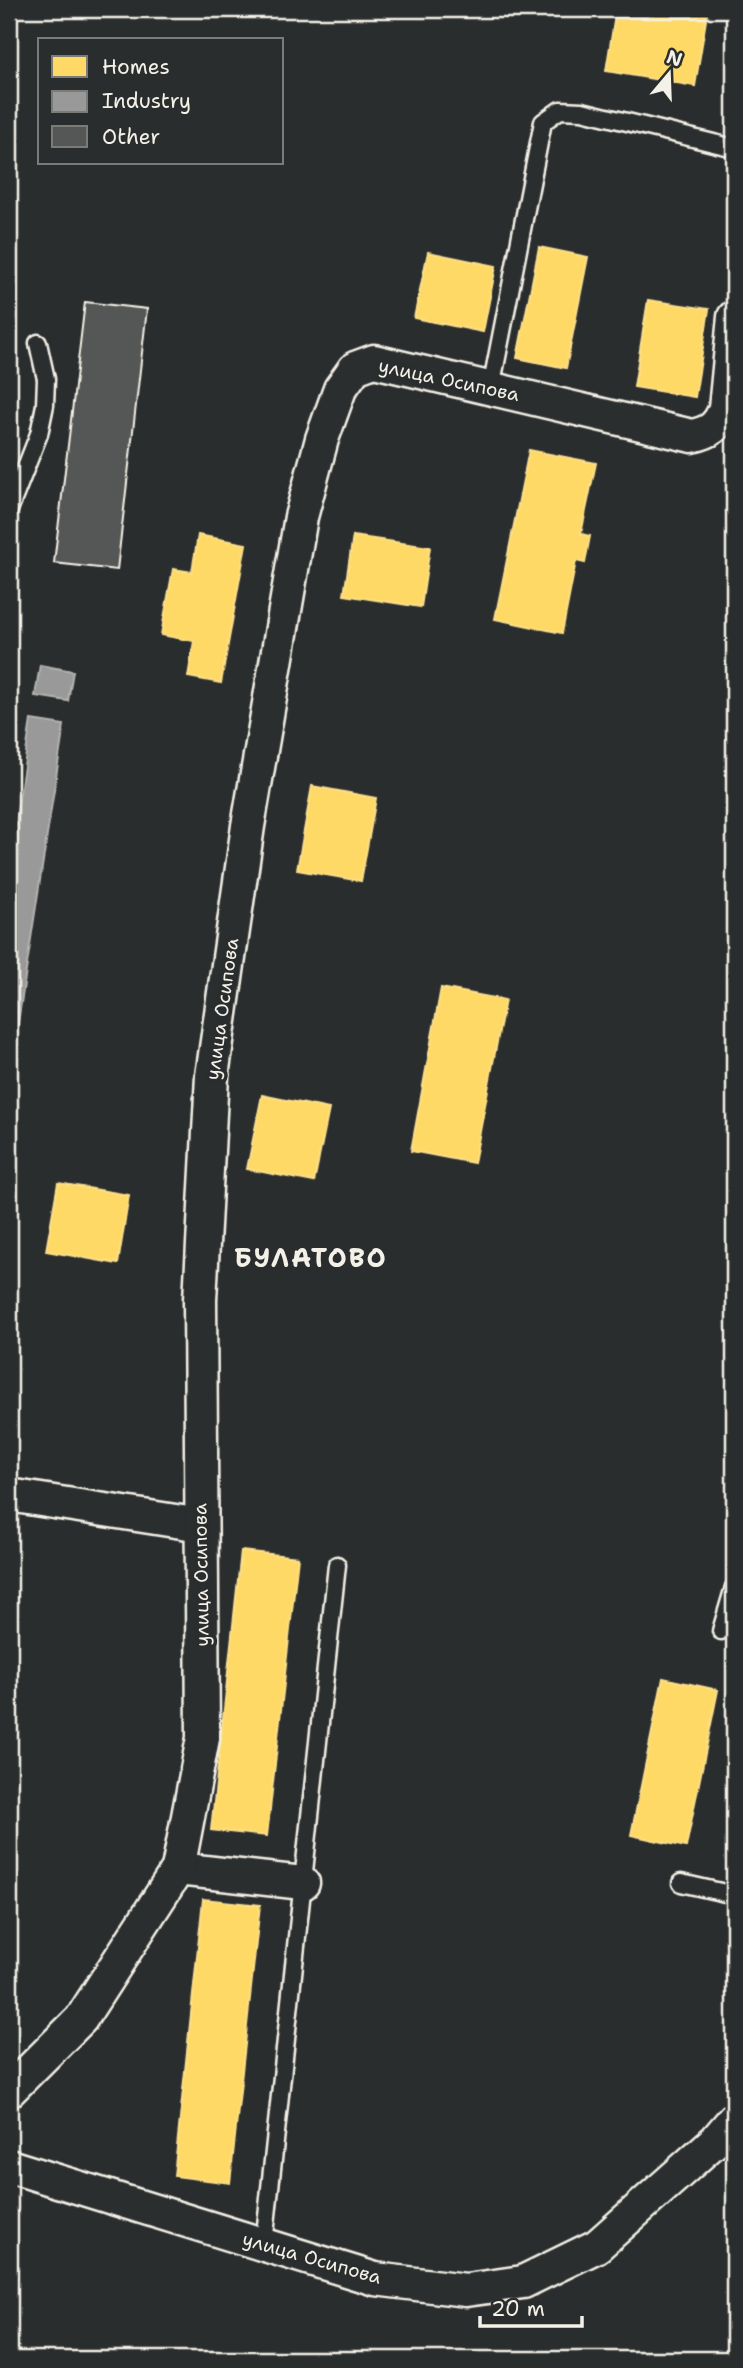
<svg xmlns="http://www.w3.org/2000/svg" width="743" height="2368" font-family="'Shantell Sans',sans-serif">
	<style>
		.homes { fill: #ffd966; stroke: #fce08d; stroke-width: 2 }
		.industry { fill: #999; stroke: #b4b3b1; stroke-width: 2 }
		.building { fill: #555756; stroke: #f4f1e8; stroke-width: 2 }
		.lines { fill: none; stroke-linecap: round; stroke-linejoin: round }
		.lane-casing { stroke: #f4f1e8; stroke-width: 21 }
		.street-casing { stroke: #f4f1e8; stroke-width: 37 }
		.lane { stroke: #2a2d2e; stroke-width: 16 }
		.street { stroke: #2a2d2e; stroke-width: 32 }
		.labels { text-anchor: middle; dominant-baseline: central; stroke-width: 7; stroke-linejoin: round; paint-order: stroke }
		.street-label { font-size: 19px; fill: #f4f1e8; stroke: #2a2d2e }
		.district-label { font-size: 26px; font-weight: bold; letter-spacing: 2px; fill: #f4f1e8; stroke: #2a2d2e }
	</style>
	<rect width="100%" height="100%" fill="#2a2d2e"/>
	<filter id="ink" filterUnits="userSpaceOnUse"><feTurbulence type="fractalNoise" baseFrequency=".0143" numOctaves="2"/><feDisplacementMap in="SourceGraphic" scale="14" xChannelSelector="R" yChannelSelector="G"/><feConvolveMatrix kernelMatrix="1 2 1 2 8 2 1 2 1" color-interpolation-filters="sRGB"/></filter>
	<g filter="url(#ink)">
		<g class="homes">
			<path d="M616 9H678L707 14 695 86 606 71Z"/>
			<path d="M539 247 588 257 566 368 517 358Z"/>
			<path d="M428 252 496 266 483 332 414 318Z"/>
			<path d="M648 300 709 309 695 397 634 387Z"/>
			<path d="M529 450 596 463 581 534 590 536 585 563 576 561 562 633 495 619Z"/>
			<path d="M198 535 246 544 221 683 188 677 194 641 161 635 173 569 192 572Z"/>
			<path d="M353 536 430 547 421 607 344 595Z"/>
			<path d="M312 786 376 798 361 881 297 870Z"/>
			<path d="M441 988 505 1000 474 1163 411 1151Z"/>
			<path d="M262 1095 329 1109 314 1182 247 1169Z"/>
			<path d="M58 1183 129 1195 118 1264 46 1251Z"/>
			<path d="M241 1551 298 1557 267 1836 211 1830Z"/>
			<path d="M663 1678 718 1690 686 1847 631 1835Z"/>
			<path d="M203 1899 260 1905 230 2183 174 2176Z"/>
		</g>
		<g class="industry">
			<path d="M40 665 73 671 68 701 35 696Z"/>
			<path d="M31 720 64 725 9 1081V865Z"/>
		</g>
		<path class="building" d="M85 302 147 309 117 570 54 563Z"/>
		<g class="lines">
			<g class="lane-casing">
				<g id="lane">
					<path d="M491 388 543 122 560 110 582 111 734 148"/>
					<path d="M9 510 39 434 45 405 46 379 38 343"/>
					<path d="M721 1631 734 1587"/>
					<path d="M681 1883 734 1895"/>
					<path d="M264 2244 337 1565"/>
				</g>
			</g>
			<g class="street-casing">
				<g id="street">
					<path d="M9 1495 201 1525"/>
					<path d="M178 1869 303 1883"/>
					<path d="M9 2091 81 2019 178 1869 203 1738 200 1300 212 1076 248 826 301 517 322 439 340 389 355 368 374 361 692 436C710 432 718 427 725 409L734 317"/>
					<path d="M9 2166 375 2279 466 2290 523 2282 597 2246 716 2140 734 2119"/>
				</g>
			</g>
			<use href="#lane" class="lane"/>
			<use href="#street" class="street"/>
		</g>
	</g>
	<g class="labels">
		<g class="street-label">
			<text transform="translate(449 380) rotate(12)">улица Осипова</text>
			<text transform="translate(222 1009) rotate(-82)">улица Осипова</text>
			<text transform="translate(201 1575) rotate(-91)">улица Осипова</text>
			<text transform="translate(312 2258) rotate(16)">улица Осипова</text>
		</g>
		<g class="district-label">
			<text x="311" y="1257">БУЛАТОВО</text>
		</g>
	</g>
	<rect width="743" height="2368" fill="none" stroke="#2a2d2e" stroke-width="35"/>
	<rect x="18" y="18" width="708" height="2333" fill="none" stroke="#f4f1e8" stroke-width="2.5" filter="url(#ink)"/>
	<rect x="38" y="38" width="245" height="126" fill="#2a2d2e" stroke="#7b7b78" stroke-width="2"/>
	<rect x="52" y="56" width="35" height="21" fill="#ffd966" stroke="#7b7b78" stroke-width="2"/>
	<text x="102" y="74" font-size="21" fill="#f4f1e8">Homes</text>
	<rect x="52" y="91" width="35" height="21" fill="#999999" stroke="#7b7b78" stroke-width="2"/>
	<text x="102" y="108" font-size="21" fill="#f4f1e8">Industry</text>
	<rect x="52" y="126" width="35" height="21" fill="#555756" stroke="#7b7b78" stroke-width="2"/>
	<text x="102" y="144" font-size="21" fill="#f4f1e8">Other</text>
	<g transform="translate(669 74) rotate(19)" stroke="#2a2d2e" stroke-width="5" paint-order="stroke">
	<path d="M0-5L12 26L0 18L-12 26Z" fill="#f4f1e8"/>
	<text y="-10" font-size="19" font-weight="bold" text-anchor="middle" fill="#f4f1e8">N</text>
	</g>
	<path d="M480 2316v10h102v-10" fill="none" stroke="#f4f1e8" stroke-width="3.5"/>
	<text x="491" y="2316" font-size="21" fill="#f4f1e8" stroke="#2a2d2e" stroke-width="5" paint-order="stroke">20 m</text>
</svg>
